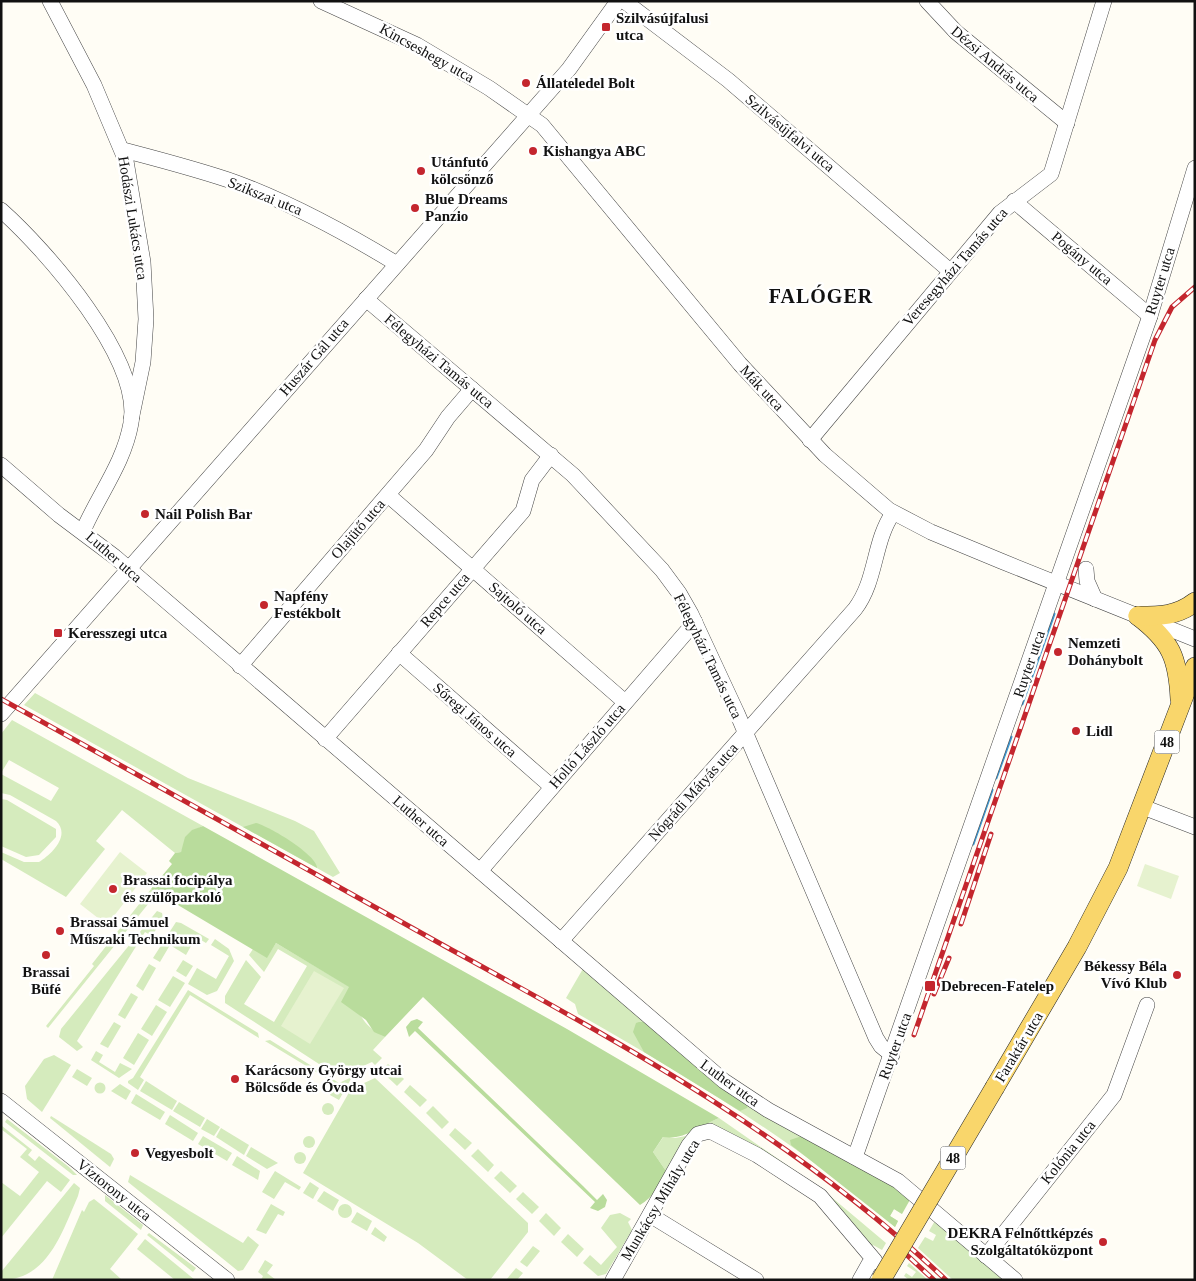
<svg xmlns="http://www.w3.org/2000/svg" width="1196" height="1281" font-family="'Times New Roman',serif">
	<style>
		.green { fill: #d5ebbd }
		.forest { fill: #b9dc9c }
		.pitch { fill: #e6f2cf }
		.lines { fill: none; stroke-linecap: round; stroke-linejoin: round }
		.stream { stroke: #3f96cf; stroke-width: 3 }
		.minor-casing { stroke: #444; stroke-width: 16 }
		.major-casing { stroke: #222; stroke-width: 20 }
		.minor { stroke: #fff; stroke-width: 15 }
		.major { stroke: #f9d66b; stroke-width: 19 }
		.rail-casing { stroke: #c4262e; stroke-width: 5 }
		.rail { stroke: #fff; stroke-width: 3; stroke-dasharray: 9; stroke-linecap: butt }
		.major-bridge-casing { stroke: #222; stroke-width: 20; stroke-linecap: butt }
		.major-bridge { stroke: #f9d66b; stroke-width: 19 }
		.poi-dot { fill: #c4262e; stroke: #fff; stroke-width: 2 }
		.labels { text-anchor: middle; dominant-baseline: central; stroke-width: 5; stroke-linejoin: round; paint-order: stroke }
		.shield { fill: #fff; stroke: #585858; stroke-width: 1 }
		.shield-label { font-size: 14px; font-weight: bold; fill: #111 }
		.poi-label { font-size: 15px; font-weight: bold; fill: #111; stroke: #fff; text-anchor: start }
		.street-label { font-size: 15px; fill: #111; stroke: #fff }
		.district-label { font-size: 20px; font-weight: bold; letter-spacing: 1px; fill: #111; stroke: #fff }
	</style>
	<rect width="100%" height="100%" fill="#fffdf5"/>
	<g class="green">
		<path d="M35 693 188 778 295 821 314 831 340 873 333 877 24 705Z"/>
		<path d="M12 720 203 826C182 835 190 835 181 852L175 853 122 810 96 841 105 849 66 897 1 859V852L24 862H39C52 854 71 835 56 821L10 795 1 793V774L51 801 59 788 9 760 1 773V734Z"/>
		<path d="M1 799 7 800 56 829V837L39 855 26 857 1 846Z"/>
		<path d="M151 889 157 893 48 1028 46 1026 94 966 92 964Z"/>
		<path d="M157 911 162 913 163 918 152 936 145 932 77 1041 83 1047 77 1051 59 1037 61 1029Z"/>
		<path d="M176 922 181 923 209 939 206 943 196 937 186 955 170 945 160 962 153 958Z"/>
		<path d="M215 939 229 949 234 961 217 991 207 995 188 984 197 968 216 979 229 956 211 945Z"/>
		<path d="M276 943 350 987C358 1012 361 1025 385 1037L373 1050 382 1058 375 1065 372 1062 339 1077 225 1003V996L246 960 261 977 244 1004 274 1022 307 966 278 949 264 972 249 955 253 949 267 957Z"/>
		<path d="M183 960 193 966 186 977 176 971Z"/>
		<path d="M149 964 156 968 143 991 136 986Z"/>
		<path d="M584 967 667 1039 858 1165 902 1214 894 1209 890 1216 898 1221 895 1227C798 1143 689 1077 578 1014L575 1004 566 998Z"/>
		<path d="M173 976 185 983 170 1007 158 1000Z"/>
		<path d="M188 990 258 1033 259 1038 190 995 140 1077 144 1080 138 1090 128 1083V1081L133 1078Z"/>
		<path d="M131 993 138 997 125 1019 118 1015Z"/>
		<path d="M156 1005 167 1012 152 1036 141 1029Z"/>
		<path d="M114 1022 121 1026 108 1048 100 1044Z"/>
		<path d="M138 1033 149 1040 134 1065 123 1058Z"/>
		<path d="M270 1040 339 1083 352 1077 339 1100 330 1095 336 1084 265 1041Z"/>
		<path d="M96 1051 103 1055 99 1062 115 1072 120 1063 132 1069 119 1078 91 1060Z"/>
		<path d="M54 1055 71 1065 42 1112 27 1099 25 1086 44 1059Z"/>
		<path d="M388 1064 404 1079 397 1086 381 1071Z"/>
		<path d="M77 1069 92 1078 87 1086 72 1077Z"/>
		<path d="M375 1078 528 1223V1232L490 1280H468L418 1243 303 1173 351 1089Z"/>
		<path d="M146 1081 177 1101 172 1110 140 1091Z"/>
		<circle cx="100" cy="1088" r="5.5"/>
		<path d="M120 1084 131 1091 126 1100 111 1091Z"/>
		<path d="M410 1085 427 1100 420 1107 404 1092Z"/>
		<path d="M136 1094 165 1112 160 1120 131 1103Z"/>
		<path d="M179 1102 205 1118 200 1127 173 1111Z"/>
		<circle cx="328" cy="1109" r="6"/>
		<path d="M433 1106 449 1122 442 1129 426 1113Z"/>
		<path d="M170 1115 198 1133 193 1141 165 1124Z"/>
		<path d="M51 1116 111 1154 114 1159 110 1167 50 1118Z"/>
		<path d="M719 1118 823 1190 886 1243 882 1250 873 1245 870 1250 823 1193 701 1126Z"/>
		<path d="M7 1119 69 1167 77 1175H73L5 1122Z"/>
		<path d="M207 1119 220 1127 214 1136 201 1129Z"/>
		<path d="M2 1126 32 1150 28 1155 35 1161 39 1156 70 1180 61 1192 47 1181 1 1238V1182L20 1196 39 1172 20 1157 27 1149 1 1129Z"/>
		<path d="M221 1128 249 1145 244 1155 216 1137Z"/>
		<path d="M455 1128 472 1143 465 1150 449 1135Z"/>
		<path d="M203 1136 232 1153 227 1161 198 1144Z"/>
		<path d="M664 1136 675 1138 686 1136 666 1171 653 1152Z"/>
		<circle cx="309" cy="1142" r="6"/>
		<path d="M251 1147 278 1163 267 1169 246 1156Z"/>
		<path d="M478 1149 494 1165 488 1172 471 1156Z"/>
		<circle cx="300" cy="1158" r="6"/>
		<path d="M237 1156 260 1171 258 1180 232 1165Z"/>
		<path d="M275 1171 301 1187 299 1190 285 1182 274 1199 262 1192Z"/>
		<path d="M501 1171 517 1186 510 1193 494 1178Z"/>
		<path d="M130 1175 243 1243 248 1236 259 1245 243 1270 238 1271 128 1182Z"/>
		<path d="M310 1182 319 1188 313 1199 303 1193Z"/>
		<path d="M74 1183 80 1188 78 1196C62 1232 48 1280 1 1280V1272Z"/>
		<path d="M324 1191 339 1200 333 1211 317 1201Z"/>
		<path d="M523 1192 539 1207 532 1214 516 1199Z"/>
		<path d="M105 1195 143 1225 141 1230 105 1201Z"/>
		<path d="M94 1199 138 1234 110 1269 122 1280H52L82 1210 84 1212 89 1202Z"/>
		<path d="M271 1204 285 1212 283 1216 278 1214 266 1234 256 1230Z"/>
		<circle cx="345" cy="1211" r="7"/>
		<path d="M357 1212 372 1221 367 1231 351 1222Z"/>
		<path d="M546 1213 561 1228 554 1236 539 1221Z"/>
		<path d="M620 1213 631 1219 628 1222 632 1230 606 1274 598 1276 583 1263 590 1255 601 1265 617 1247 601 1228 610 1215Z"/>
		<path d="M936 1219 1003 1280H953L918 1248 925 1237 933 1241 936 1235 929 1231Z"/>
		<path d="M375 1227 387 1237 384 1242 371 1234Z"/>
		<path d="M149 1233 196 1268 193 1272 147 1235Z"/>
		<path d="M568 1234 584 1249 577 1257 561 1242Z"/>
		<path d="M145 1239 195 1280H175L137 1249Z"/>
		<path d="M533 1246 540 1251 527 1267 520 1262Z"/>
		<path d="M265 1260 273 1265 267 1273 276 1280H261L263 1276 258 1272Z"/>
		<path d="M909 1263 928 1280H909L904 1276 906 1273 912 1277 916 1272 907 1266Z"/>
		<path d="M516 1268 523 1273 517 1280H506Z"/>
	</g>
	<g class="forest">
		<path d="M256 823C269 826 317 855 317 868L243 827Z"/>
		<path d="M203 826 567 1029 719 1118C699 1126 686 1140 663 1137L653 1152 666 1171C659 1185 654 1197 640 1205L423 997 385 1037 374 1032 366 1020 341 1002 349 987 276 943 267 958 151 889 172 864 169 861 175 853 181 852 185 837 192 830Z"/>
		<path d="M417 1019 423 1022 418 1028 583 1186 597 1200 603 1194 607 1200 605 1207 598 1211 590 1208 595 1202 415 1031 409 1037 406 1027 411 1021Z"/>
		<path d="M639 1022H647L748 1105 747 1108 740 1111 644 1052 633 1032 636 1023Z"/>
		<path d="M802 1136 895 1185 911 1198 902 1214 894 1209 890 1216 898 1221 895 1227 791 1145 790 1140Z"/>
	</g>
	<g class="pitch">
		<path d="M120 852 147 873 107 925 80 904Z"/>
		<path d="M1145 864 1179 876 1171 899 1137 886Z"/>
		<path d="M314 971 344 988 310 1044 281 1026Z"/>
	</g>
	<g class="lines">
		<g class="stream">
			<path d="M1022 704 1054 614"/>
			<path d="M996 778 1011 737"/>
			<path d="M973 844 992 790"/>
		</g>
		<g class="minor-casing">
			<g id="minor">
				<path d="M50 1 94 85 126 161 143 262 146 319 143 362 131 420"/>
				<path d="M321 1 417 45 489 88 542 125 740 364 825 455 889 510 931 532 1001 561 1195 639"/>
				<path d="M624 1 728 80 950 271"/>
				<path d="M927 1 956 32 1067 123"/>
				<path d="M123 150C161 160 200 170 237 183 293 204 346 233 397 264"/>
				<path d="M1014 201 1150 316"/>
				<path d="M1 210C46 250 142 359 131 423 124 463 99 494 83 531"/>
				<path d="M366 299 573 475 662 570 679 593 691 614 737 713 876 1038 881 1046 892 1055"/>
				<path d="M810 440 1000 213 1051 174 1104 1"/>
				<path d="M1 465 59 515 115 557 724 1081 768 1110 898 1181 1015 1280"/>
				<path d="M388 495 625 702"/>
				<path d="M1086 569 1087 581 1095 599"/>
				<path d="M399 653 552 787"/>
				<path d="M240 666 426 450 448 417 472 389"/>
				<path d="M1 714 569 69 618 1"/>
				<path d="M325 739 523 511 532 480 551 455"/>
				<path d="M1143 807 1195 827"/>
				<path d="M480 871 695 622"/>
				<path d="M561 941 855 609C877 580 873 542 893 513"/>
				<path d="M1 1101 227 1280"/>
				<path d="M855 1157 1150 316 1195 168"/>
				<path d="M650 1215 756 1280"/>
				<path d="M986 1256 1114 1095 1147 1005"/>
				<path d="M613 1280 689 1145 698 1134 710 1131 757 1155 820 1196 875 1261 869 1264 860 1280"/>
			</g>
		</g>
		<g class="major-casing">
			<g id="major">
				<path d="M1138 616C1171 641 1178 658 1180 699"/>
				<path d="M1138 616C1160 616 1177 616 1195 602"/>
				<path d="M995 1087 1077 947 1118 868 1195 667"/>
			</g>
		</g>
		<use href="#minor" class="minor"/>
		<use href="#major" class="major"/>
		<g class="rail-casing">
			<g id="rail">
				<path d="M1 699C151 782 301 866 450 949 628 1047 797 1139 946 1280"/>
				<path d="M961 924 991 834"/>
				<path d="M934 994 949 958"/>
				<path d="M914 1035 1155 340 1172 307 1195 287"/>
				<path d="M897 1246 934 1280"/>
			</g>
		</g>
		<use href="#rail" class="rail"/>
		<g class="major-bridge-casing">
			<path id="major-bridge" d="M881 1280 995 1087"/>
		</g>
		<use href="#major-bridge" class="major-bridge"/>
	</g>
	<g class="poi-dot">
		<rect x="601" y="22" width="10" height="10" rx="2.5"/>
		<circle cx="526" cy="83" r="5"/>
		<circle cx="533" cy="151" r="5"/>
		<circle cx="421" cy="171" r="5"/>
		<circle cx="415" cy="208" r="5"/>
		<circle cx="145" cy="514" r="5"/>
		<circle cx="264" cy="605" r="5"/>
		<rect x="53" y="628" width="10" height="10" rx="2.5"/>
		<circle cx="1058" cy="652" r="5"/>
		<circle cx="1076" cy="731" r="5"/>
		<circle cx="113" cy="889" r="5"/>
		<circle cx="60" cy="931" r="5"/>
		<circle cx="46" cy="955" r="5"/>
		<circle cx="1177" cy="975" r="5"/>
		<rect x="924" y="980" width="12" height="12" rx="2.5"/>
		<circle cx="235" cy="1079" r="5"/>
		<circle cx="135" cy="1153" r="5"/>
		<circle cx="1103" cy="1242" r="5"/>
	</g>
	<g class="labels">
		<g class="shield">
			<rect x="1154.5" y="730.5" width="25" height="23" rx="4"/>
			<rect x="940.5" y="1146.5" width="25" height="23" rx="4"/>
		</g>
		<g class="shield-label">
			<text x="1167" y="742">48</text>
			<text x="953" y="1158">48</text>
		</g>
		<g class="poi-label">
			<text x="616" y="18">Szilvásújfalusi<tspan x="616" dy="17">utca</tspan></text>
			<text x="536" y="83">Állateledel Bolt</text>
			<text x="543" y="151">Kishangya ABC</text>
			<text x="431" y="162">Utánfutó<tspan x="431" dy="17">kölcsönző</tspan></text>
			<text x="425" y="199">Blue Dreams<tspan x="425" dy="17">Panzio</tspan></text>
			<text x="155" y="514">Nail Polish Bar</text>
			<text x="274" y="596">Napfény<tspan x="274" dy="17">Festékbolt</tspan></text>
			<text x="68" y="633">Keresszegi utca</text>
			<text x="1068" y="643">Nemzeti<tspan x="1068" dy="17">Dohánybolt</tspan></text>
			<text x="1086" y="731">Lidl</text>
			<text x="123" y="880">Brassai focipálya<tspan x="123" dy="17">és szülőparkoló</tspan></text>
			<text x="70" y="922">Brassai Sámuel<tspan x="70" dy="17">Műszaki Technikum</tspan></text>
			<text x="1167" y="966" text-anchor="end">Békessy Béla<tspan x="1167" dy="17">Vívó Klub</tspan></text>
			<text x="46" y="972" text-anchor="middle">Brassai<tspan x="46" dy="17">Büfé</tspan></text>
			<text x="941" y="986">Debrecen-Fatelep</text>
			<text x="245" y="1070">Karácsony György utcai<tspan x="245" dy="17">Bölcsőde és Óvoda</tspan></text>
			<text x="145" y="1153">Vegyesbolt</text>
			<text x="1093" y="1233" text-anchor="end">DEKRA Felnőttképzés<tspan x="1093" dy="17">Szolgáltatóközpont</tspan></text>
		</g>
		<g class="street-label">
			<text transform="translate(427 53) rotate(29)">Kincseshegy utca</text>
			<text transform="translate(995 64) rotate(40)">Dézsi András utca</text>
			<text transform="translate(790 133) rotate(40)">Szilvásújfalvi utca</text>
			<text transform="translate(265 196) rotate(22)">Szikszai utca</text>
			<text transform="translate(133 218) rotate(81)">Hodászi Lukács utca</text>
			<text transform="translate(1082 258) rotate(40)">Pogány utca</text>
			<text transform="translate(955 267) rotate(-49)">Veresegyházi Tamás utca</text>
			<text transform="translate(1160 281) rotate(-73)">Ruyter utca</text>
			<text transform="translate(314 357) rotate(-49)">Huszár Gál utca</text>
			<text transform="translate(439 361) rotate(40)">Félegyházi Tamás utca</text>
			<text transform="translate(762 388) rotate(47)">Mák utca</text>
			<text transform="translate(358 529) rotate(-49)">Olajütő utca</text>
			<text transform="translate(114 557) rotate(41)">Luther utca</text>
			<text transform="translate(445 600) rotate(-49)">Repce utca</text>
			<text transform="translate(518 608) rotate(41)">Sajtoló utca</text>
			<text transform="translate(708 656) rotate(64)">Félegyházi Tamás utca</text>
			<text transform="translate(1029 664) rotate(-71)">Ruyter utca</text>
			<text transform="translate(475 720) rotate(41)">Sőregi János utca</text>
			<text transform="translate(587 746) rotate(-49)">Holló László utca</text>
			<text transform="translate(693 792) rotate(-48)">Nógrádi Mátyás utca</text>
			<text transform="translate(421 821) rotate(41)">Luther utca</text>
			<text transform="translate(895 1046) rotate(-70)">Ruyter utca</text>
			<text transform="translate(1019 1047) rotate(-59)">Faraktár utca</text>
			<text transform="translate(730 1083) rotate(36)">Luther utca</text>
			<text transform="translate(1068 1152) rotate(-51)">Kolónia utca</text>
			<text transform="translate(114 1190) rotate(38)">Víztorony utca</text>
			<text transform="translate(660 1200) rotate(-59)">Munkácsy Mihály utca</text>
		</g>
		<g class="district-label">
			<text x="821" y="296">FALÓGER</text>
		</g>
	</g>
	<rect width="1196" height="1281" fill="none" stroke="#111111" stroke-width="5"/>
</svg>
